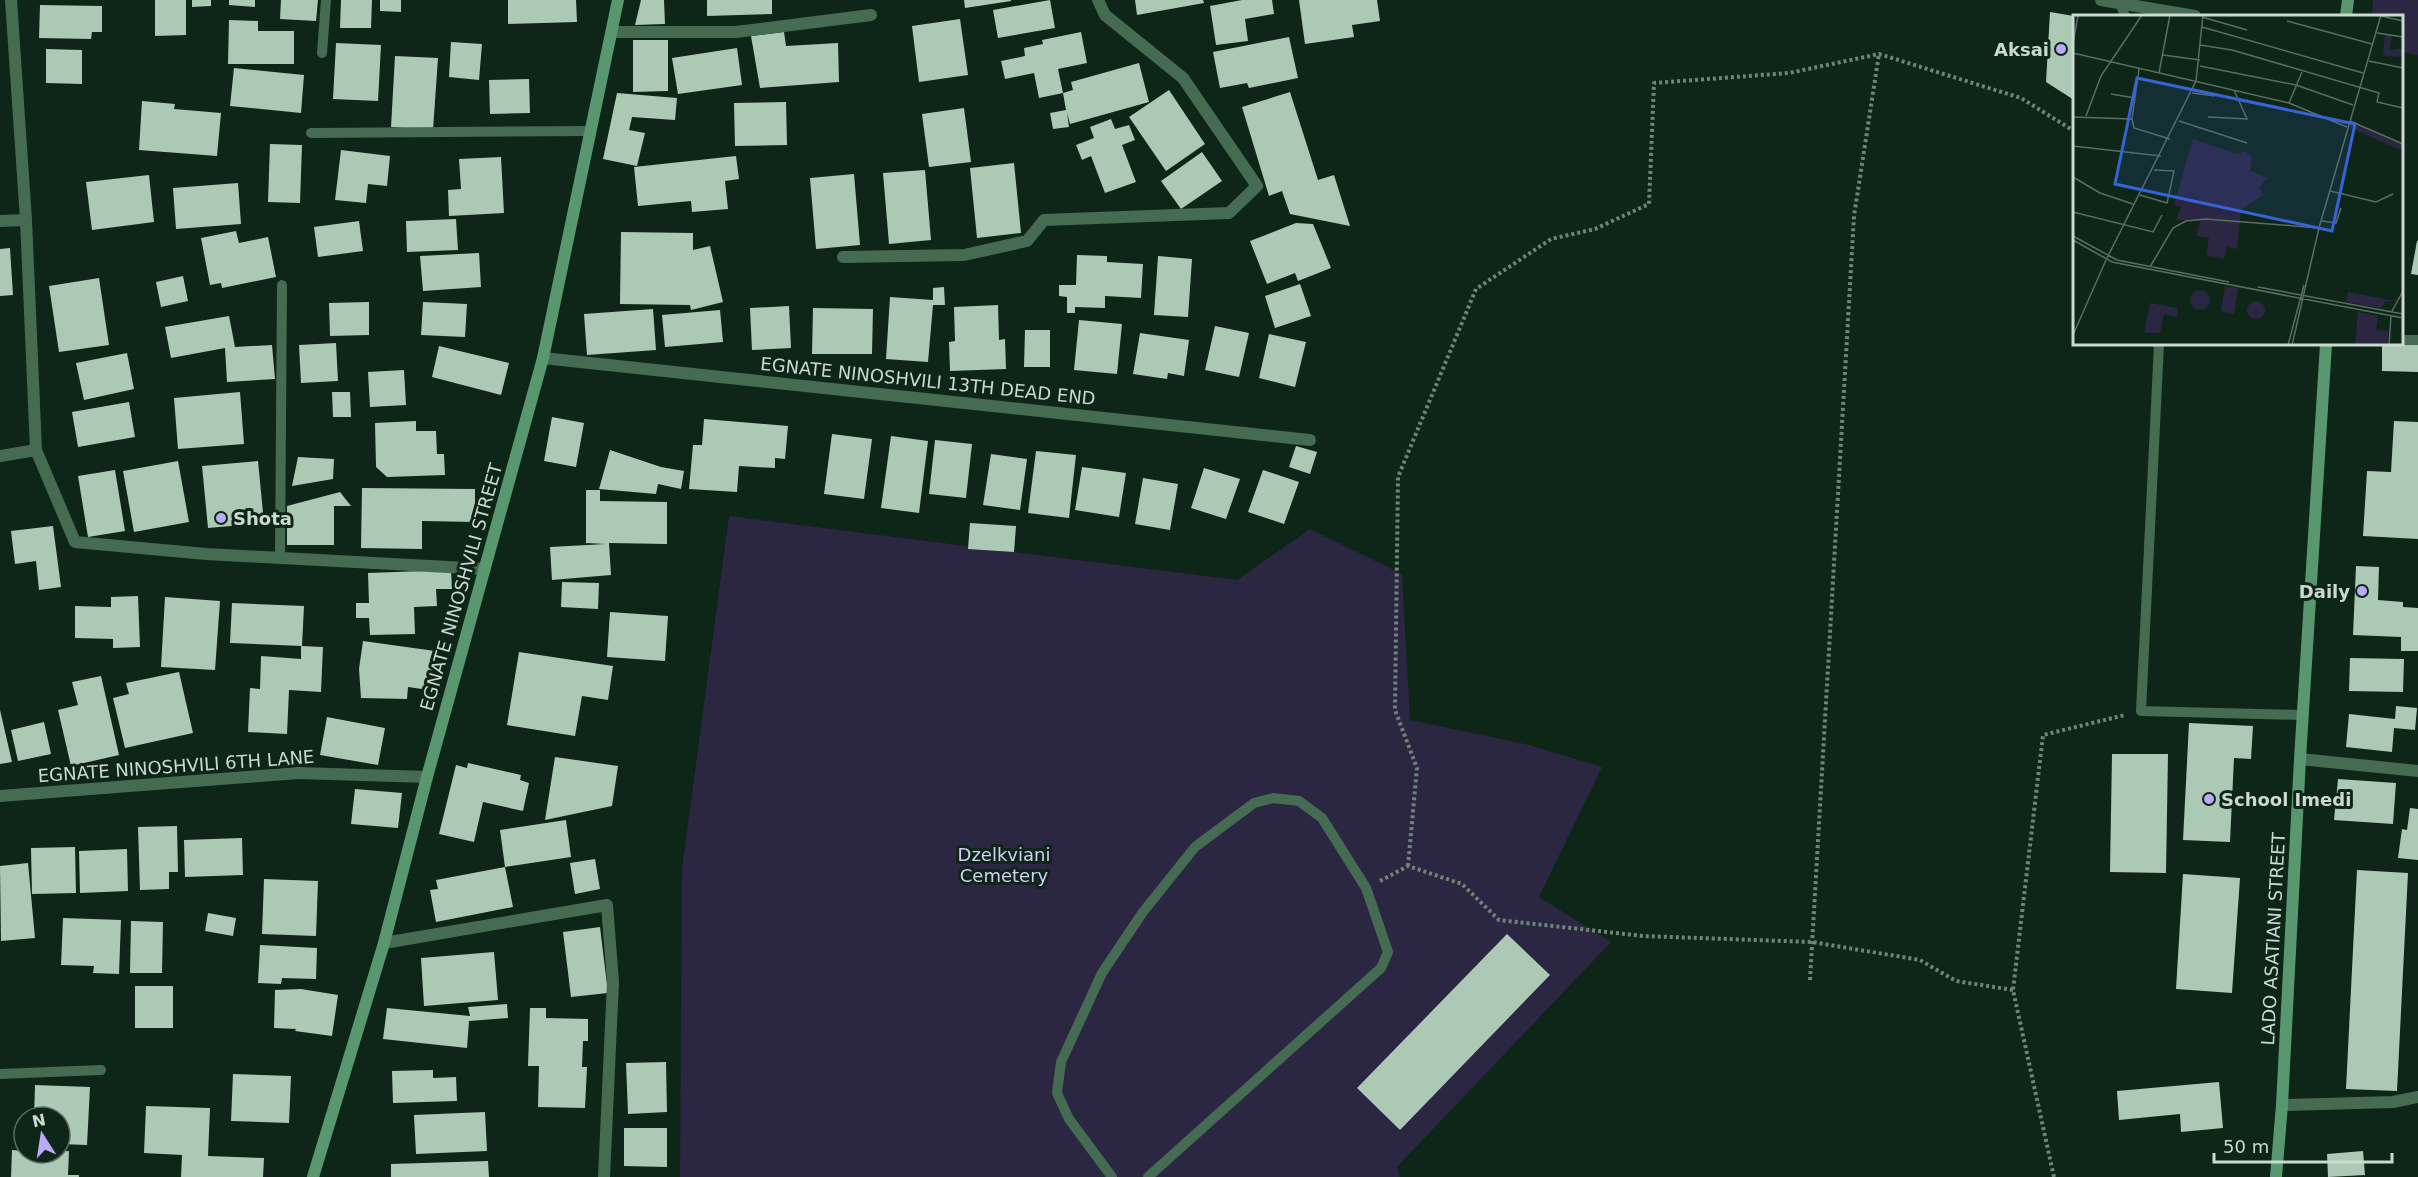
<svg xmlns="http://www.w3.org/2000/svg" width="2418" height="1177" font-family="'DejaVu Sans',sans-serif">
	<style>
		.green { fill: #2b2641 }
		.building { fill: #acc9b5 }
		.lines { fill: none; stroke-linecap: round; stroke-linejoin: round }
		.path { stroke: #708477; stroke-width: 4; stroke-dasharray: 3 3; stroke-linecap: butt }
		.service { stroke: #466b53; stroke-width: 10 }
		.minor { stroke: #466b53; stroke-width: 12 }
		.tertiary { stroke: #466b53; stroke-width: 12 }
		.secondary { stroke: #58976f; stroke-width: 12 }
		.poi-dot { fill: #b9abf7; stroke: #0d2617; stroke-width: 2 }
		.labels { text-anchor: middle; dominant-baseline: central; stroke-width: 6; stroke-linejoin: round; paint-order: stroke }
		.poi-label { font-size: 18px; font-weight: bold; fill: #cbd9cf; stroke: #0d2617; text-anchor: end }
		.street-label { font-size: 18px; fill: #cbd9cf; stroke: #0d2617 }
		.park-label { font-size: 18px; fill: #d4cdf8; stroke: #0d2617 }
		.inset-road { fill: none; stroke: #596e61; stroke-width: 1.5 }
		.view { fill: #3763d7; fill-opacity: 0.15; stroke: #3763d7; stroke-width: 3 }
		.inset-edge { fill: none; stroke: #cbd9cf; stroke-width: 3 }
	</style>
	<rect width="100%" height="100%" fill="#0d2617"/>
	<g class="green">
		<path d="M2373 0H2418V55L2402 52V16H2372Z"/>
		<path d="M729 516 1237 580 1310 529 1402 574 1410 720 1529 745 1602 767 1539 897 1611 942 1397 1167 1400 1177H680L682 869Z"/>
	</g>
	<g class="building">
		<path d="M155 0H186V35L155 36Z"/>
		<path d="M192 0H211V6L192 7Z"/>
		<path d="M229 0H255V7L229 5Z"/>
		<path d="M281 0H318L316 21 280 19Z"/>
		<path d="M341 0H372L371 28H340Z"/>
		<path d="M380 0H401V12L380 11Z"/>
		<path d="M508 0H576L577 22 508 24Z"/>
		<path d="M641 0H664L665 24 635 25Z"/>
		<path d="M707 0H772V14L707 16Z"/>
		<path d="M964 0H1011V1L965 8Z"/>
		<path d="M1050 0 1055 28 998 38 993 10Z"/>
		<path d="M1135 0H1203L1204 3 1137 15Z"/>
		<path d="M1272 0 1274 14 1245 19 1248 41 1216 45 1210 6 1242 0Z"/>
		<path d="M1299 0H1377L1380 21 1352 25 1354 37 1305 44Z"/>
		<path d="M40 5 102 6V32H92L91 39 39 38Z"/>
		<path d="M2050 12 2074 16V100L2046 82Z"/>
		<path d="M960 19 968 75 919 82 912 26Z"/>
		<path d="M229 20 258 21V31H294V64H228Z"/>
		<path d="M784 32 786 46 838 43 839 82 760 88 751 36Z"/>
		<path d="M1081 32 1087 63 1058 69 1063 93 1073 90 1071 82 1139 63 1149 102 1070 124 1067 113 1069 127 1053 129 1050 113 1066 110 1063 93 1039 98 1034 73 1005 79 1001 61 1025 56 1024 48 1043 44 1042 40Z"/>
		<path d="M1289 37 1298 78 1249 88 1247 83 1220 88 1213 52Z"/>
		<path d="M633 40H668V91L633 92Z"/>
		<path d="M451 42 482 44 479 80 449 77Z"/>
		<path d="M336 43 381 45 378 101 333 99Z"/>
		<path d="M737 48 742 85 678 94 672 58Z"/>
		<path d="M46 49 82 50V84L46 83Z"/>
		<path d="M395 56 438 58 433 130 391 127Z"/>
		<path d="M234 68 304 75 301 113 230 106Z"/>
		<path d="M529 79 530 113 490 114 489 80Z"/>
		<path d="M1169 90 1205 144 1166 171 1129 117Z"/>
		<path d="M1290 92 1318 180 1334 175 1350 226 1290 214 1282 191 1269 196 1242 107Z"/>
		<path d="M617 93 677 98 675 120 632 117 629 130 645 133 637 166 603 159Z"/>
		<path d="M142 101 175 104 174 109 221 113 217 156 139 150Z"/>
		<path d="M786 102 787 145 735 146 734 103Z"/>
		<path d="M964 108 971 162 929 167 922 114Z"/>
		<path d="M1111 119 1115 129 1129 125 1135 140 1122 145 1136 182 1105 193 1091 156 1082 160 1076 145 1094 138 1090 127Z"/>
		<path d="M270 144 302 145 300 203 268 202Z"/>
		<path d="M341 150 390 156 387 186 368 184 366 203 335 200Z"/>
		<path d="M1202 152 1222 181 1181 209 1161 181Z"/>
		<path d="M736 156 739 179 725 181 728 209 692 212 691 201 638 206 634 167Z"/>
		<path d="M501 157 504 213 449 216 448 190 461 189 459 159Z"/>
		<path d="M1014 163 1021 233 977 238 970 168Z"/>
		<path d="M925 170 931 240 889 244 883 173Z"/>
		<path d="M854 174 860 245 816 249 810 178Z"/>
		<path d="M149 175 154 222 92 230 86 182Z"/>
		<path d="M238 183 241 224 176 229 173 188Z"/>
		<path d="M456 219 458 250 407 252 406 221Z"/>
		<path d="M359 221 363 251 318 257 314 227Z"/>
		<path d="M1296 223 1313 224 1331 268 1298 281 1295 273 1267 284 1250 241Z"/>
		<path d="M236 231 239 243 268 237 276 277 222 288 221 283 210 285 201 238Z"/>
		<path d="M621 232 693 233V250L710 246 723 302 691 310 690 305 620 304Z"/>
		<path d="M2417 241H2418V275L2411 274Z"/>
		<path d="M10 248 13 295 0 296V249Z"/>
		<path d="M479 253 481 287 423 291 420 256Z"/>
		<path d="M1077 255 1107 256V262L1143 264 1141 298 1105 296V308L1075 307V313H1067V297L1059 296V285H1076Z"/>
		<path d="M1158 256 1192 259 1188 317 1154 315Z"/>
		<path d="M183 276 188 301 161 307 156 282Z"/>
		<path d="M99 278 109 345 59 352 49 286Z"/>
		<path d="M1300 284 1311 316 1275 328 1265 296Z"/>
		<path d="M944 287 945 305H933L928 362 886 359 890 297 933 300V288Z"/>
		<path d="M369 302V335L330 336 329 303Z"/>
		<path d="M423 302 467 304 465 337 421 335Z"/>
		<path d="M998 305 999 340 1005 339 1006 369 950 371 949 342 955 341 954 307Z"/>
		<path d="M789 306 791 348 752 350 750 308Z"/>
		<path d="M813 308 873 309 872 354H812Z"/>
		<path d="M653 309 656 350 587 355 584 314Z"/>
		<path d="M720 310 723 342 665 347 662 315Z"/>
		<path d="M229 316 235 347 272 345 275 379 227 382 225 348 171 358 165 327Z"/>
		<path d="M1079 320 1122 324 1117 374 1074 370Z"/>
		<path d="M1215 326 1249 333 1239 377 1205 370Z"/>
		<path d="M1025 330H1050V367H1024Z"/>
		<path d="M1140 333 1189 340 1184 376 1168 373 1167 379 1133 374Z"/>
		<path d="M1269 334 1306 342 1295 387 1259 378Z"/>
		<path d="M336 343 338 381 301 383 299 345Z"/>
		<path d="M2382 344H2418V372L2382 371Z"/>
		<path d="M439 346 509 363 501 395 432 377Z"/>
		<path d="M127 353 134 389 84 400 76 363Z"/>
		<path d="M404 370 406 405 370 407 368 372Z"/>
		<path d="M240 392 244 444 178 449 174 398Z"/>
		<path d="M332 392H350L351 417H333Z"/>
		<path d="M129 402 135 437 78 447 72 412Z"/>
		<path d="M552 417 584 423 576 467 544 461Z"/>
		<path d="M704 419 788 426 785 459 775 458V468L739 466 737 492 689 489 693 445H702Z"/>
		<path d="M416 421V431H436L437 454H444L445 475 387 477 376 467 375 423Z"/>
		<path d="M2394 421 2418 422V539L2363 536 2367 471 2391 472Z"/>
		<path d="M832 434 872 439 864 499 824 494Z"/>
		<path d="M891 436 928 441 919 513 881 508Z"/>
		<path d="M935 440 972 444 966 498 929 494Z"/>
		<path d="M1296 446 1317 452 1310 474 1289 467Z"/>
		<path d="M610 450 661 467 684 471 681 489 658 484 656 494 599 489Z"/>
		<path d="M1036 451 1076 455 1069 518 1028 513Z"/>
		<path d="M991 454 1027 459 1020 510 983 505Z"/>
		<path d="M298 457 334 459 333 479 292 486Z"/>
		<path d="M178 461 189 522 134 532 123 471Z"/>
		<path d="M258 461 264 523 208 528 202 466Z"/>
		<path d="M1082 467 1126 473 1119 517 1075 510Z"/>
		<path d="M1204 468 1240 479 1226 519 1191 508Z"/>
		<path d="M115 470 125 531 88 537 78 476Z"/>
		<path d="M1263 470 1299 482 1284 524 1248 512Z"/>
		<path d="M1143 478 1178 484 1170 530 1135 524Z"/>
		<path d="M362 488 475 489V522L422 521V549L361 548Z"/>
		<path d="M586 490H600V501L667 502V544L609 543 611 575 552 580 550 547 606 544 586 543Z"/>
		<path d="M340 492 351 506H334V545H287V506Z"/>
		<path d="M970 523 1016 526 1014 552 968 549Z"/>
		<path d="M53 526 61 587 39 590 36 561 15 564 11 531Z"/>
		<path d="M2356 566 2379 567 2378 600 2403 602V607L2418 608V651H2401V637L2353 635Z"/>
		<path d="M451 570 452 589H436L437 606 414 607 415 634 370 635 369 618H356V603H369L368 573Z"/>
		<path d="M562 582 599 583 598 609 561 607Z"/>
		<path d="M138 596 140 647 113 648V639L75 638V606L111 607V597Z"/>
		<path d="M165 597 220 601 215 670 161 667Z"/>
		<path d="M232 603 304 606 302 646 230 643Z"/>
		<path d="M610 612 668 616 665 661 607 657Z"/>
		<path d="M363 641 435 651 429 690 408 687 407 699 361 698 359 669Z"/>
		<path d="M301 646 323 647 321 692 289 690 287 734 248 732 250 688 260 689 261 656 301 659Z"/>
		<path d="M519 652 613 666 608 700 582 696 575 736 507 725Z"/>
		<path d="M2350 658 2404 659 2403 692 2349 691Z"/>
		<path d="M179 672 193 733 125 748 113 698 129 694 126 683Z"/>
		<path d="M101 676 119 755 71 766 58 710 78 705 72 682Z"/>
		<path d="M2396 706 2417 708 2415 730 2394 728 2392 752 2346 747 2349 714 2395 719Z"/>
		<path d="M0 710 12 762 0 764Z"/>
		<path d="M327 717 385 728 378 765 320 755Z"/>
		<path d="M44 722 51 754 18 761 11 730Z"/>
		<path d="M2189 723 2253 726 2251 759 2234 758 2230 842 2183 840Z"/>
		<path d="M2112 754H2168L2166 873 2110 872Z"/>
		<path d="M555 757 618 766 612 806 545 820Z"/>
		<path d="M468 763 521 775 520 780 529 783 523 811 483 802 474 842 439 834 456 765 467 768Z"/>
		<path d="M2338 779 2396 783 2393 824 2334 820Z"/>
		<path d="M355 789 402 793 398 828 351 824Z"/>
		<path d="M2410 808 2418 809V860L2398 858 2402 829 2407 830Z"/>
		<path d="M566 820 571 857 505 867 500 830Z"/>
		<path d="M177 826 178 872H169V889L140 890 138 827Z"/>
		<path d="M242 838 243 875 185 877 184 840Z"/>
		<path d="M75 847 76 893 32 894 31 848Z"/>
		<path d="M127 849 128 891 80 893 79 851Z"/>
		<path d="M595 859 600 889 575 894 570 863Z"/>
		<path d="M28 863 35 938 1 941 0 866Z"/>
		<path d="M505 867 513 907 436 922 430 890 438 889 436 880Z"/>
		<path d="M2357 870 2408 873 2397 1091 2346 1089Z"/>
		<path d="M2183 874 2240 878 2232 993 2176 989Z"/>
		<path d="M264 879 318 881 316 936 262 934Z"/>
		<path d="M208 913 236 918 233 936 205 931Z"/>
		<path d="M63 918 121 920 119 974 93 973 94 966 61 965Z"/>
		<path d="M131 921 163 922 162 973H130Z"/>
		<path d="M600 927 608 993 571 997 563 932Z"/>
		<path d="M1507 934 1550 975 1400 1130 1357 1088Z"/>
		<path d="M260 945 317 948 316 979 282 978 281 984 258 983Z"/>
		<path d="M494 952 498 1000 424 1006 421 958Z"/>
		<rect x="135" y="986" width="38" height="42"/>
		<path d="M301 989 338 995 332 1036 295 1031 296 1029 274 1028 275 990Z"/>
		<path d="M507 1004 508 1018 469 1021 467 1048 383 1039 387 1008 470 1016 468 1007Z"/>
		<path d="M530 1008H546V1018L588 1019V1041H583L582 1067H587L585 1108 538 1107 539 1066H528Z"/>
		<path d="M666 1062 667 1112 628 1114 626 1063Z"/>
		<path d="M433 1070V1078L456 1077 457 1101 393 1103 392 1071Z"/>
		<path d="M233 1074 291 1076 289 1123 231 1121Z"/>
		<path d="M2219 1082 2223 1128 2181 1132 2180 1114 2119 1120 2117 1091Z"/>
		<path d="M35 1085 90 1087 87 1145 60 1144V1117H34Z"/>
		<path d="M146 1106 210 1108 208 1156 264 1158 263 1177H181L182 1155 144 1153Z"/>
		<path d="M485 1112 487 1151 416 1154 414 1115Z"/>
		<path d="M624 1128H667V1167L624 1166Z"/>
		<path d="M12 1150 24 1151V1153L69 1151 68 1175H79V1177H11Z"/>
		<path d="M2363 1151 2365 1175 2328 1177 2327 1154Z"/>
		<path d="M488 1161 489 1177H391V1164Z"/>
	</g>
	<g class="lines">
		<g class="path">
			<path d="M1408 866 1417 768 1395 710 1398 477 1476 289 1551 239 1595 229 1649 204 1654 83 1789 73 1879 54 2021 98 2074 131"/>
			<path d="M1380 881 1408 866 1462 884 1499 920 1643 936 1812 942 1920 960 1956 981 2013 990"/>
			<path d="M1810 980 1854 216 1879 54"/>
			<path d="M2054 1177 2013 990 2043 735 2125 715"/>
		</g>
		<g class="service">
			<path d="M2120 3 2125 16"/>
			<path d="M322 53 326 0"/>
			<path d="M311 133 591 131"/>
			<path d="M2402 340H2418"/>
			<path d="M2159 344 2141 711 2303 715"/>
			<path d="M280 557 282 285"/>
			<path d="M0 1074 101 1070"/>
			<path d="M1112 1177 1069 1119 1057 1093 1061 1062 1102 973 1143 912 1195 847 1254 803 1273 798 1299 801 1322 818 1366 888 1388 952 1381 968 1148 1177"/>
		</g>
		<g class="minor">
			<path d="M11 0 26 220 36 450"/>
			<path d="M612 32H736L871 15"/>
			<path d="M0 221 26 220"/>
			<path d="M843 257 964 255 1027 241 1044 220 1229 213 1257 186 1183 78 1105 15 1098 0"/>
			<path d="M543 358 1310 440"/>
			<path d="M0 456 36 450 75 542 206 554 485 569"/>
			<path d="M2300 759 2418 771"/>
			<path d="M0 796 298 773 427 777"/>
			<path d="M384 943 607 905 613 982 604 1177"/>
			<path d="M2282 1105 2393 1102 2418 1097"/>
		</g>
		<path class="tertiary" d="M2101 0 2195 16"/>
		<g class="secondary">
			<path d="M2346 16 2348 0"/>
			<path d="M313 1177 384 943 427 777 543 358 618 0"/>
			<path d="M2276 1177 2282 1105 2300 759 2326 344"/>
		</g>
	</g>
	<g class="poi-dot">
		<circle cx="2061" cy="49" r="6"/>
		<circle cx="221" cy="518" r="6"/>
		<circle cx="2362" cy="591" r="6"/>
		<circle cx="2209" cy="799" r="6"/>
	</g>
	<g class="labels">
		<g class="poi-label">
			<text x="2049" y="49">Aksai</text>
			<text x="233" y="518" text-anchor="start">Shota</text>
			<text x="2350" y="591">Daily</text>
			<text x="2221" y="799" text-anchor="start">School Imedi</text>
		</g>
		<g class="street-label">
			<text transform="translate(928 381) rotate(6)">EGNATE NINOSHVILI 13TH DEAD END</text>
			<text transform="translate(461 587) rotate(-74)">EGNATE NINOSHVILI STREET</text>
			<text transform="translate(176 766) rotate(-4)">EGNATE NINOSHVILI 6TH LANE</text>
			<text transform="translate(2273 939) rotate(-87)">LADO ASATIANI STREET</text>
		</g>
		<g class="park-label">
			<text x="1004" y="854">Dzelkviani<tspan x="1004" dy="21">Cemetery</tspan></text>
		</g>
	</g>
	<g transform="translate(2073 15)">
		<rect width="330" height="330" fill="#0d2617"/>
		<path d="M312 20 319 21 316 35 330 33V42L310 41ZM278 107 330 130V136L277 113ZM120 124 164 139 172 136 179 142 177 155 194 163 186 173 191 179 168 195 164 234 154 232 151 244 133 240 136 223 124 221 127 206 103 205 108 192 101 190ZM152 271 165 273 161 299 148 296ZM117 285a10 10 0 1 1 20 0a10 10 0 1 1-20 0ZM275 277 322 286 312 287 308 293 273 287ZM174 295a9 9 0 1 1 18 0a9 9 0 1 1-18 0ZM77 288 105 293 104 302 91 299 87 318H71ZM285 297 305 301 303 315 315 316 314 330H282Z" fill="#2b2641"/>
		<path class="inset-road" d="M308 1 330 6M129 2 174 15M214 6 299 29M129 12 290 58M304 18 330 22M0 29 5 0M127 30 159 35 306 78 304 87 330 93M0 38 216 88 274 112M90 40 127 45M296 46 330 53M127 51 223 70 280 90M86 58 97 0M119 78 142 81M38 79 62 83M216 88 229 57M13 101 28 61 69 0M0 102 59 104 61 113 97 124M135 102 174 104 161 75M59 104 66 54M106 106 174 128M277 106 330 129M0 131 88 141M0 162 27 178 60 189M257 176 303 187 320 179M67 180 94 188 101 156 81 155M0 197 80 217 89 200M249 206 263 208 268 193M0 221 44 245 156 267M0 225 39 247 330 303M34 243 123 66 130 0M77 252 100 213 113 206 133 204 246 213M185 272 330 299M319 296 330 276M0 320 33 245M215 330 231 270M219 330 246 213 308 0M316 330 318 301"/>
		<path class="view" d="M64 63 282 109 259 216 42 169Z"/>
		<rect width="330" height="330" class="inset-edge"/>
	</g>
	<g transform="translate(42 1135) rotate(348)"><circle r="28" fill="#0d2617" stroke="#596e61" stroke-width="1.5"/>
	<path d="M0-4.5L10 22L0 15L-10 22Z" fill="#b9abf7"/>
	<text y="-9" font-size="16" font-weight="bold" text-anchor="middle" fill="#cbd9cf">N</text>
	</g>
	<path d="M2214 1153v9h178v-9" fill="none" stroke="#cbd9cf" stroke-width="3"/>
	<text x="2223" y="1153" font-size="18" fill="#cbd9cf" stroke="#0d2617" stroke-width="4.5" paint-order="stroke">50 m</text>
</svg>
